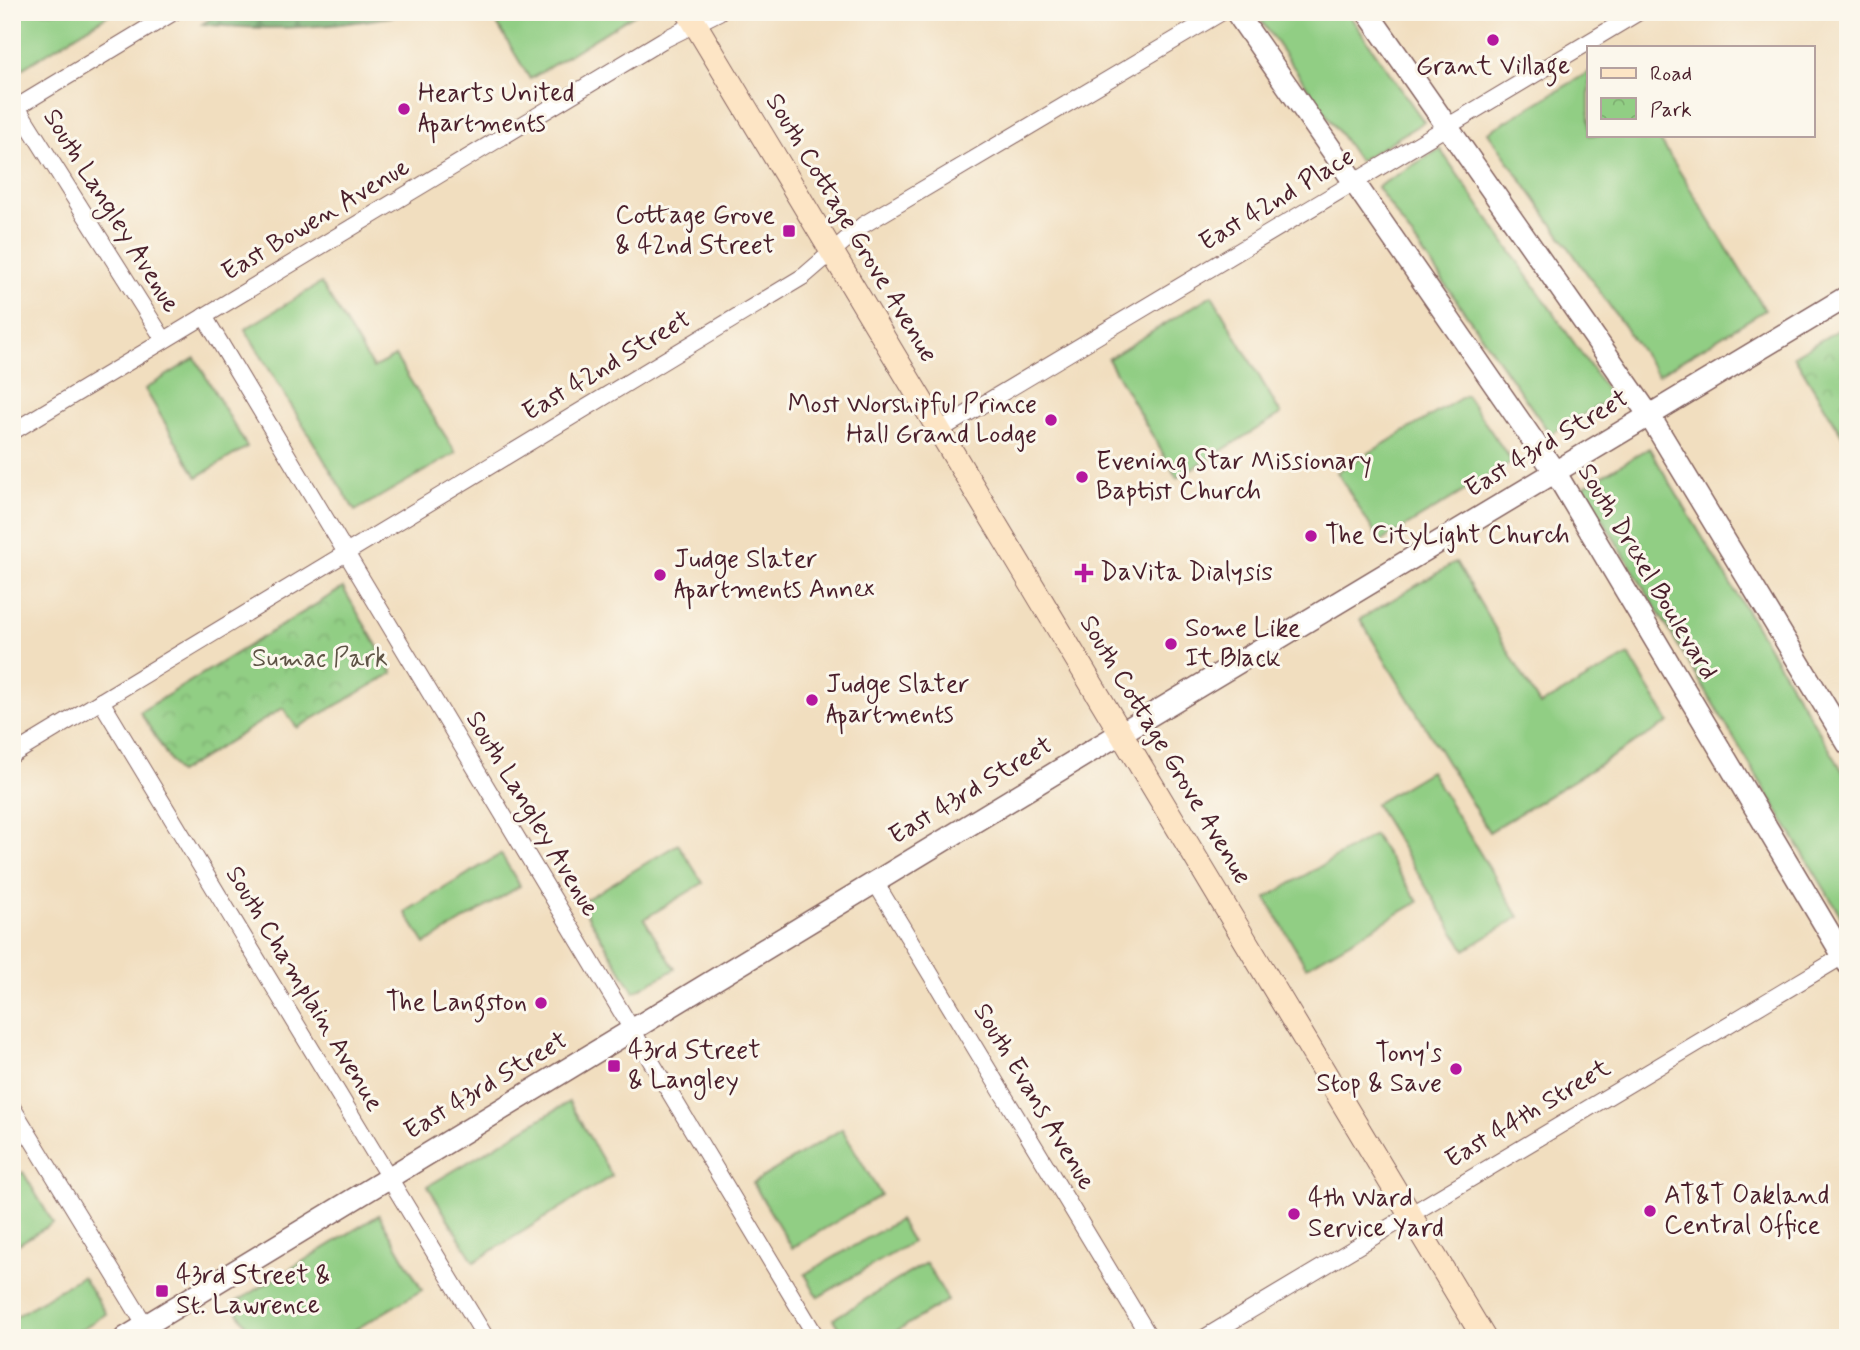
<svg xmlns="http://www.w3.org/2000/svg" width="1860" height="1350" font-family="Mynerve,sans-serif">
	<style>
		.grass { fill: #91ce84; stroke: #6e7658; stroke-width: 2 }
		.forest { fill: url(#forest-firs); stroke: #5f684e; stroke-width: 2 }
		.park { fill: url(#park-crowns); stroke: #6e7658; stroke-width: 2 }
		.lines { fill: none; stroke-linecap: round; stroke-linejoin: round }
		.minor-casing { stroke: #84625f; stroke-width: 18 }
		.tertiary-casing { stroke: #84625f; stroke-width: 24 }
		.secondary-casing { stroke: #84625f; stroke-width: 25 }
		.minor { stroke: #fff; stroke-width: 16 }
		.tertiary { stroke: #fff; stroke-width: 21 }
		.secondary { stroke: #fde5c5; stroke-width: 23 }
		.poi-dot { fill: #b5179e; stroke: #fbf7ec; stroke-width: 2.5 }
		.labels { text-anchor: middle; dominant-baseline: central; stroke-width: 6; stroke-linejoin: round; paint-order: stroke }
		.poi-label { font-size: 26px; fill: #4a1f2b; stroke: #fbf7ec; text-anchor: start }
		.street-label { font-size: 26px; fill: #4a1f2b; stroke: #fbf7ec }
		.park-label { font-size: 26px; fill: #5f5446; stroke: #fbf7ec }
	</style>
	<defs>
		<pattern id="forest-firs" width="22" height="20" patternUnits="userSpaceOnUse" patternTransform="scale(1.75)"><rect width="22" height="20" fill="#74b172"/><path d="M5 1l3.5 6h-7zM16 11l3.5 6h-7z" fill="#618f5e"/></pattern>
		<pattern id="park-crowns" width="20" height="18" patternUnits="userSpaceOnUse" patternTransform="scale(1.75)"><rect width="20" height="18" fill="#91ce84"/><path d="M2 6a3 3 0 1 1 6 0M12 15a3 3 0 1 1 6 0" fill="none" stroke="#7fb072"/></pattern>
	</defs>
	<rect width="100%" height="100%" fill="#fbf7ec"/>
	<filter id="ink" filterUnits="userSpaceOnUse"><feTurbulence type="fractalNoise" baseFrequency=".0143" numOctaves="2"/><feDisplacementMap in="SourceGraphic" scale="14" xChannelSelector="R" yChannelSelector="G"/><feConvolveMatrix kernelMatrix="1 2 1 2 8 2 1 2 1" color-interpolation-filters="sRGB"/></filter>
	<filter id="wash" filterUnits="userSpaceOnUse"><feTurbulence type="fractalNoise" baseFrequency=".00686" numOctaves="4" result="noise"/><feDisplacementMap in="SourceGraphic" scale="28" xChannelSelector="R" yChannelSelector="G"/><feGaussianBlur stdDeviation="1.57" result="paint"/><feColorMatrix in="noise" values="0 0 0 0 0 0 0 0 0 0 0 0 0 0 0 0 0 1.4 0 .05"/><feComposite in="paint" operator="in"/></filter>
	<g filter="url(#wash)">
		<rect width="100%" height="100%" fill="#f1debf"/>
		<g class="grass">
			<path d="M12 12H113L12 75Z"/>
			<path d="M490 12H638L530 79Z"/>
			<path d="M1255 12H1347L1424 122 1359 161Z"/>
			<path d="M1589 72V135H1657L1765 310 1658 375 1488 132Z"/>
			<path d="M1440 149 1612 398 1550 434 1377 187Z"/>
			<path d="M321 283 373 368 395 356 456 453 355 511 245 329Z"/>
			<path d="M1212 295 1281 414 1177 478 1108 359Z"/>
			<path d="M195 358 247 447 197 477 145 389Z"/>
			<path d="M1466 395 1512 462 1380 542 1337 472Z"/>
			<path d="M1649 448 1848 780V928L1583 487Z"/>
			<path d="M1456 562 1540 705 1629 655 1669 722 1489 832 1360 619Z"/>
			<path d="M1430 771 1519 917 1465 950 1375 804Z"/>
			<path d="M1374 835 1418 902 1306 967 1266 898Z"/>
			<path d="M678 844 703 883 644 919 675 969 634 992 580 903Z"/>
			<path d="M501 854 520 886 425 944 405 912Z"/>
			<path d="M569 1102 612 1176 474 1262 428 1186Z"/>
			<path d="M842 1129 881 1195 792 1248 753 1183Z"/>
			<path d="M23 1172 53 1223 12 1248V1178Z"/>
			<path d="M379 1215 422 1290 341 1338H254L233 1304Z"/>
			<path d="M899 1220 912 1242 818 1297 805 1274Z"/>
			<path d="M926 1263 948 1300 885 1338H845L833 1319Z"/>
			<path d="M82 1276 106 1314 67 1338H12V1319Z"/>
		</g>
		<path class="forest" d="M220 12H414C347 27 271 32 202 24Z"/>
		<g class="park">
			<path d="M1848 324V445L1794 356Z"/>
			<path d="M343 588 393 673 297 728 283 708 178 773 140 712Z"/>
		</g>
	</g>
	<g filter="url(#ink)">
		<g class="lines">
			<g class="minor-casing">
				<g id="minor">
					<path d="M17 107 164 340"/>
					<path d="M12 110 174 12"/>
					<path d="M204 316 817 1338"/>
					<path d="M940 430 1639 12"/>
					<path d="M12 432 663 40 719 12"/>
					<path d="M101 701 486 1338"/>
					<path d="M12 755 804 276 863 225 1222 12"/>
					<path d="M875 882 1150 1338"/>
					<path d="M12 1107 153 1338"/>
					<path d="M1204 1338 1843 956"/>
				</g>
			</g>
			<g class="tertiary-casing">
				<g id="tertiary">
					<path d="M1236 12 1555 472 1848 964"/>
					<path d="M1367 12 1649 415 1848 744"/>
					<path d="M125 1338 1096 748 1848 296"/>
				</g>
			</g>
			<g class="secondary-casing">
				<path id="secondary" d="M688 12 1484 1338"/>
			</g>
			<use href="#minor" class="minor"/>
			<use href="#tertiary" class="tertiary"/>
			<use href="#secondary" class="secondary"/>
		</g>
	</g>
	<g class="poi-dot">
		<circle cx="1493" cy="40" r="7"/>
		<circle cx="404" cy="109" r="7"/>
		<rect x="782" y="224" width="14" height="14" rx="3.5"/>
		<circle cx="1051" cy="420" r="7"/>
		<circle cx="1082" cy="477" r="7"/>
		<circle cx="1311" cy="536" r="7"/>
		<path d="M1080.5 562.5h7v7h7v7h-7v7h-7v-7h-7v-7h7z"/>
		<circle cx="660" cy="575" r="7"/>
		<circle cx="1171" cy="644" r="7"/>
		<circle cx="812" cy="700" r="7"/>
		<circle cx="541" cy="1003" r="7"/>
		<rect x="607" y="1059" width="14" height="14" rx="3.5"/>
		<circle cx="1456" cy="1069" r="7"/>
		<circle cx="1650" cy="1211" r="7"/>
		<circle cx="1294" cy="1214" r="7"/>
		<rect x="155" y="1284" width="14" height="14" rx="3.5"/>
	</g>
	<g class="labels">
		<g class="poi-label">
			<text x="1493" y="67" text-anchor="middle">Grant Village</text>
			<text x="418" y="94">Hearts United<tspan x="418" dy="30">Apartments</tspan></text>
			<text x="775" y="216" text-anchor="end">Cottage Grove<tspan x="775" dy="30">&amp; 42nd Street</tspan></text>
			<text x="1037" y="405" text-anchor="end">Most Worshipful Prince<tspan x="1037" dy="30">Hall Grand Lodge</tspan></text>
			<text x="1096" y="462">Evening Star Missionary<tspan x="1096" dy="30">Baptist Church</tspan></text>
			<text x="1325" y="536">The CityLight Church</text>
			<text x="674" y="560">Judge Slater<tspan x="674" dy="30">Apartments Annex</tspan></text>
			<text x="1100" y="573">DaVita Dialysis</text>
			<text x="1185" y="629">Some Like<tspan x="1185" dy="30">It Black</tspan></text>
			<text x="826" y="685">Judge Slater<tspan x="826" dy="30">Apartments</tspan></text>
			<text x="527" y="1003" text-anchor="end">The Langston</text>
			<text x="628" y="1051">43rd Street<tspan x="628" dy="30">&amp; Langley</tspan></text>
			<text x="1442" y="1054" text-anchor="end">Tony's<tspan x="1442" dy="30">Stop &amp; Save</tspan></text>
			<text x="1664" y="1196">AT&amp;T Oakland<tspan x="1664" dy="30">Central Office</tspan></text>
			<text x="1308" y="1199">4th Ward<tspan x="1308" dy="30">Service Yard</tspan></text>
			<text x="176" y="1276">43rd Street &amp;<tspan x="176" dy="30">St. Lawrence</tspan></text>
		</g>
		<g class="street-label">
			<text transform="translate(1277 200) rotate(-31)">East 42nd Place</text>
			<text transform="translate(111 211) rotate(58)">South Langley Avenue</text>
			<text transform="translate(316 220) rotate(-31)">East Bowen Avenue</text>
			<text transform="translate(851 228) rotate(59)">South Cottage Grove Avenue</text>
			<text transform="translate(607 366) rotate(-31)">East 42nd Street</text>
			<text transform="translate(1547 444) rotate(-31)">East 43rd Street</text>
			<text transform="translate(1647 572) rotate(59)">South Drexel Boulevard</text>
			<text transform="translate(1165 750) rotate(59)">South Cottage Grove Avenue</text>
			<text transform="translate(971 791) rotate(-31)">East 43rd Street</text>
			<text transform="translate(532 814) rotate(59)">South Langley Avenue</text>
			<text transform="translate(304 989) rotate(59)">South Champlain Avenue</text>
			<text transform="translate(486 1086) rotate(-31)">East 43rd Street</text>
			<text transform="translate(1034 1097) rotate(59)">South Evans Avenue</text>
			<text transform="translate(1528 1114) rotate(-31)">East 44th Street</text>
		</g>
		<g class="park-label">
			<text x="320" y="659">Sumac Park</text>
		</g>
	</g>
	<rect width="1860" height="1350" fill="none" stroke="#fbf7ec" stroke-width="42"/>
	<rect x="1587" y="46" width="228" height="91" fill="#fbf7ec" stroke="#b4a19f" stroke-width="2"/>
	<rect x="1601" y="68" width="35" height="10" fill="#fde5c5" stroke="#b4a19f" stroke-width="2"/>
	<text x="1650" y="80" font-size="21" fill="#4a1f2b">Road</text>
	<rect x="1601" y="98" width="35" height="21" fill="url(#park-crowns)" stroke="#b4a19f" stroke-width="2"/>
	<text x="1650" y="116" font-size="21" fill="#4a1f2b">Park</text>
</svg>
